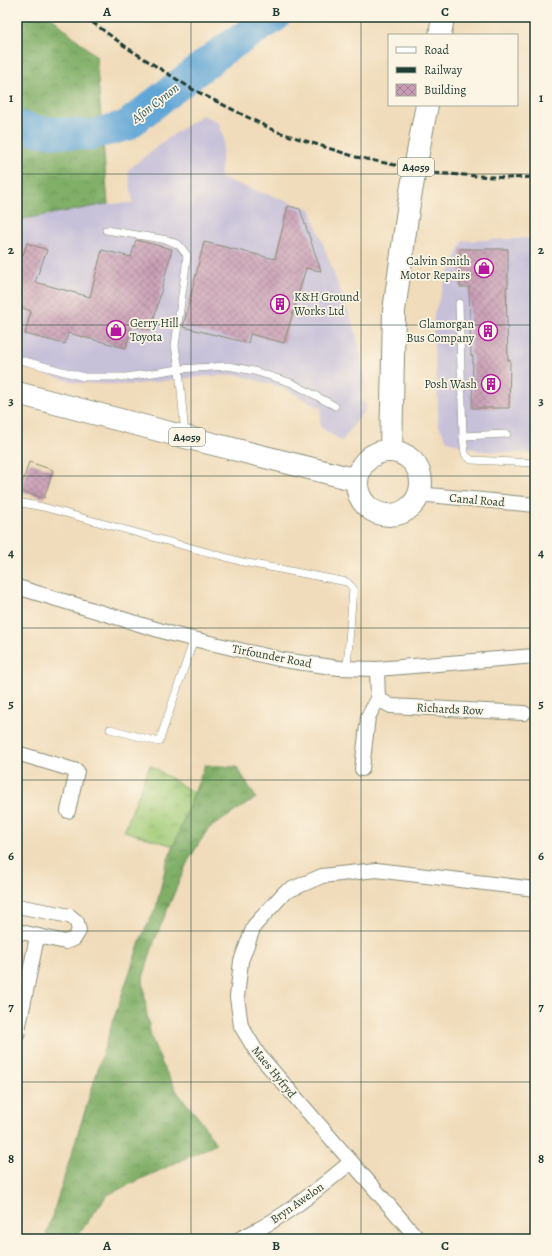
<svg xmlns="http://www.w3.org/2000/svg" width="552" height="1256" font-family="Alegreya,serif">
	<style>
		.industrial { fill: #c6c0d9 }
		.grass { fill: url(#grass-tufts); stroke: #608456 }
		.forest { fill: url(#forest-crowns); stroke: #50764e }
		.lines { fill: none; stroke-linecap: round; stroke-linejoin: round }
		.river { stroke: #61a6d7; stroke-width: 31 }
		.building { fill: url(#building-cross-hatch) }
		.service-casing { stroke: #888c77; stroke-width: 8 }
		.minor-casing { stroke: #888c77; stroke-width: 16 }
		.primary-casing { stroke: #888c77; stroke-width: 24 }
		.service { stroke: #fff; stroke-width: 7 }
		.minor { stroke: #fff; stroke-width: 14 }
		.primary { stroke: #fff; stroke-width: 22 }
		.rail { stroke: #1f3d34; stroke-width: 3; stroke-dasharray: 6 3; stroke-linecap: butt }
		.primary-bridge-casing { stroke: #888c77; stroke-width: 24; stroke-linecap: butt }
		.primary-bridge { stroke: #fff; stroke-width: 22 }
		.grid { fill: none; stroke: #1f3d34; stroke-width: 1; stroke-opacity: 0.55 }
		.labels { text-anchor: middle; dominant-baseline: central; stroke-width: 3.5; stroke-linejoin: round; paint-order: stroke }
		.shield { fill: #fcf5e5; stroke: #617469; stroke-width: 1 }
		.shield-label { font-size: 11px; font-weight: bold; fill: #1f3d34 }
		.poi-label { font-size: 12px; fill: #1f3d34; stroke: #fcf5e5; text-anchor: end }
		.street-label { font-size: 12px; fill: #1f3d34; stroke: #fcf5e5 }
		.water-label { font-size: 13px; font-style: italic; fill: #335c65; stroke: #fcf5e5 }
		.neatline { fill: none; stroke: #1f3d34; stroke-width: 1.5 }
		.grid-label { font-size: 13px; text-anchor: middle; font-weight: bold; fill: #1f3d34 }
	</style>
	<defs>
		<pattern id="grass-tufts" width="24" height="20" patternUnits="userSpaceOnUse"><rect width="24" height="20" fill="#a1cb77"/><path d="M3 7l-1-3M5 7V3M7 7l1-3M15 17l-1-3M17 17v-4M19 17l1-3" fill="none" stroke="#83a662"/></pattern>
		<pattern id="forest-crowns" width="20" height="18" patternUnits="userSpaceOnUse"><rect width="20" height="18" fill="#80af68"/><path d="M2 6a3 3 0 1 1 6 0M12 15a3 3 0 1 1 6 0" fill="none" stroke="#689056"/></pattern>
		<pattern id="building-cross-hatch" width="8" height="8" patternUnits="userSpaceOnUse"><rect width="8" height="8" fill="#c79bb4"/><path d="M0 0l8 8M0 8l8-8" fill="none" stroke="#a18093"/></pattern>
	</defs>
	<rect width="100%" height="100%" fill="#fcf5e5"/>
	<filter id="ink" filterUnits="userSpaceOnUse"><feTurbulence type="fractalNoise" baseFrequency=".025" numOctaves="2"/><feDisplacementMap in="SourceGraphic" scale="8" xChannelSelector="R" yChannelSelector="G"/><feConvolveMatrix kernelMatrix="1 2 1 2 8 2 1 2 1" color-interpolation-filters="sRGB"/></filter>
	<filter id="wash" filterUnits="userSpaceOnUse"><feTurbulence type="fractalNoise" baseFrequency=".012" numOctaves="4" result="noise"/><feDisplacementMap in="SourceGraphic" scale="16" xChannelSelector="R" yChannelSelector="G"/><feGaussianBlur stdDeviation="0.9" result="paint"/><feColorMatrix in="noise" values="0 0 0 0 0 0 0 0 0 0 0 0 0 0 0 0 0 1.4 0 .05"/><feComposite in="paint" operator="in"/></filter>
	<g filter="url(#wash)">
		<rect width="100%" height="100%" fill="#f0dcba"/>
		<g class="industrial">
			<path d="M202 115 218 122 224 138 220 178 310 209 356 333 365 380 361 399 367 407 342 441 320 427 321 408 283 388 239 375 207 376 129 385 78 383 17 366V220L108 204 133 203 128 170 164 141Z"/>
			<path d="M535 238V454L480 451 447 441 438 424V401L433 334 434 314 444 284 463 241Z"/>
		</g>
		<path class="grass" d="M150 765 194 793 174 846 124 831Z"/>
		<g class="forest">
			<path d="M17 17H51L96 56 108 204 17 220Z"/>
			<path d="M205 765 237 767 256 798 208 829 188 861 175 891 154 942 143 978 146 1009 151 1037 163 1066 178 1093 201 1121 216 1144 107 1195 75 1239H45L112 1024 142 936 156 908 166 865Z"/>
		</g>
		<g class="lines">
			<path class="river" d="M17 126 38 131 89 135 126 126 222 51 275 17"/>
		</g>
		<g id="blocks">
			<g class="building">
				<path d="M288 206 300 209 321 271 306 268 284 343 250 334 248 343 183 327 204 242 275 259Z"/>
				<path d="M136 240 172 249 151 330 132 325 126 348 68 333 65 344 25 334 31 311 17 306V253L23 255 27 243 47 250 35 282 90 297 102 250 131 257Z"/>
				<path d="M460 249H508V287H506L508 360H510L509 408H472L473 356H471L469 287H460Z"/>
				<path d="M29 462 53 470 44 498 20 491Z"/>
			</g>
		</g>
	</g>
	<g filter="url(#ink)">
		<use href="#blocks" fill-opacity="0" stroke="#888c77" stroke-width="1"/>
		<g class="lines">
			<g class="service-casing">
				<g id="service">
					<path d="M106 230 168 240 179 245 187 255 186 265 175 346 179 369 185 435"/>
					<path d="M459 303 463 436 465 454 471 460 535 463"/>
					<path d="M17 359 84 377H126L179 369 228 366 254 371 292 383 335 406"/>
					<path d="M463 436 507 434"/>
					<path d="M17 502 43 507 243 562 347 582 353 588 347 668"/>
					<path d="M110 729 159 742 194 639"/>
				</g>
			</g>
			<g class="minor-casing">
				<g id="minor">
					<path d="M418 494 535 505"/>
					<path d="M17 587 172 634 283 660 339 668 377 669 535 656"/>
					<path d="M378 699 391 706 524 713"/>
					<path d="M17 753 77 771 68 811"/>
					<path d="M362 769 368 717 378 699 377 669"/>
					<path d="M17 906 70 916 77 922 79 931 74 939 65 942 17 931"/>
					<path d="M17 1035 37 937"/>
					<path d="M239 1239C281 1220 316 1191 351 1162"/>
					<path d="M418 1239 258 1054 241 1026 237 997 241 961 254 926 285 892 322 876 376 870 535 889"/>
				</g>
			</g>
			<g class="primary-casing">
				<g id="primary">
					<path d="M440 35 443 17"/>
					<path d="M422 130 427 105"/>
					<path d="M17 393 185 437 357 480"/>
					<path d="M391 451 394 311 409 203"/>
					<circle cx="389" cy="483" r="32"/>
				</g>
			</g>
			<use href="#service" class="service"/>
			<use href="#minor" class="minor"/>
			<use href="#primary" class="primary"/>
			<path class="rail" d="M85 17 129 49 192 89 275 131 356 157 434 173 507 178 535 177"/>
			<g class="primary-bridge-casing">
				<path id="primary-bridge" d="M409 203 422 130"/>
			</g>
			<use href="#primary-bridge" class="primary-bridge"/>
		</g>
	</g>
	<path class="grid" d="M191 17V1239M361 17V1239M17 174H535M17 325H535M17 476H535M17 628H535M17 780H535M17 931H535M17 1082H535"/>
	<defs>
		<g id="shop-ring" transform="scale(1)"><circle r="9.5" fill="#fcf5e5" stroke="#b5179e" stroke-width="1.5"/><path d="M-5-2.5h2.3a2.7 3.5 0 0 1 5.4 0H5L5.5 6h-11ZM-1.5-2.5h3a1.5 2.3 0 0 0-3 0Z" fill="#b5179e"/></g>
		<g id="building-ring" transform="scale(1)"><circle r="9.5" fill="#fcf5e5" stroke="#b5179e" stroke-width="1.5"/><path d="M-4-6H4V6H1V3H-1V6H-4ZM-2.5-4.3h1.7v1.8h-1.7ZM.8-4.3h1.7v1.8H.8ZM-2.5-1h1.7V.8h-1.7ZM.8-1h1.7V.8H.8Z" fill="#b5179e"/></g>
	</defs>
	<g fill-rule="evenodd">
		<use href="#shop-ring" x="484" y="268"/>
		<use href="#building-ring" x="280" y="304"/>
		<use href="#shop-ring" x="116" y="330"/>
		<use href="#building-ring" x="488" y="331"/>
		<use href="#building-ring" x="491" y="384"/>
	</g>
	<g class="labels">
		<g class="shield">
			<rect x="398" y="158" width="36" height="18" rx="3"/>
			<rect x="169" y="428" width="36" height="18" rx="3"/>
		</g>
		<g class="shield-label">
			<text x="416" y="167">A4059</text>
			<text x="187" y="437">A4059</text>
		</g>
		<g class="poi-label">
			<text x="470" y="261">Calvin Smith<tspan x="470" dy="14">Motor Repairs</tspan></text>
			<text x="294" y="297" text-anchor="start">K&amp;H Ground<tspan x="294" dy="14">Works Ltd</tspan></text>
			<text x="130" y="323" text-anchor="start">Gerry Hill<tspan x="130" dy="14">Toyota</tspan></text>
			<text x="474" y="324">Glamorgan<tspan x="474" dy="14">Bus Company</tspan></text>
			<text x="477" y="384">Posh Wash</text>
		</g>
		<g class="street-label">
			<text transform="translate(477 500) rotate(5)">Canal Road</text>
			<text transform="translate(272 656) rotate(11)">Tirfounder Road</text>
			<text transform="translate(450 709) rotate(3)">Richards Row</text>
			<text transform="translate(274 1072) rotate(51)">Maes Hyfryd</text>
			<text transform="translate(297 1203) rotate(-35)">Bryn Awelon</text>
		</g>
		<g class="water-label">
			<text transform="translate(155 103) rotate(-38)">Afon Cynon</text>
		</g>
	</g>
	<rect width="552" height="1256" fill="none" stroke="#fcf5e5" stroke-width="44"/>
	<rect x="388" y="34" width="130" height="72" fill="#fcf5e5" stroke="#a4ab9e"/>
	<rect x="396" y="47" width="20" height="6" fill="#ffffff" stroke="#a4ab9e"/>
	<text x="424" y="54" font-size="12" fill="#1f3d34">Road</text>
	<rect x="396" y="67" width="20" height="6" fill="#1f3d34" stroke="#a4ab9e"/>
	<text x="424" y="74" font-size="12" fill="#1f3d34">Railway</text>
	<rect x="396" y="84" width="20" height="12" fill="url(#building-cross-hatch)" stroke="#a4ab9e"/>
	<text x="424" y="94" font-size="12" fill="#1f3d34">Building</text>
	<rect x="22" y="22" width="508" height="1212" class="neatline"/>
	<g class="grid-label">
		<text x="107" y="16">A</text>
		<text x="276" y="16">B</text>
		<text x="445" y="16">C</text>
		<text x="11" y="102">1</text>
		<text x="541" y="102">1</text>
		<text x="11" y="254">2</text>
		<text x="541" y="254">2</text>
		<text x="11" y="405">3</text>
		<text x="541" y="405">3</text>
		<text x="11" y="557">4</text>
		<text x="541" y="557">4</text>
		<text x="11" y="708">5</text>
		<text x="541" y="708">5</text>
		<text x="11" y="860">6</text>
		<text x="541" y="860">6</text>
		<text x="11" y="1011">7</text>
		<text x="541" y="1011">7</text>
		<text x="11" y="1163">8</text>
		<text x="541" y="1163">8</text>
		<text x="107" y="1250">A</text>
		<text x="276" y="1250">B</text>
		<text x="445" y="1250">C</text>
	</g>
</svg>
